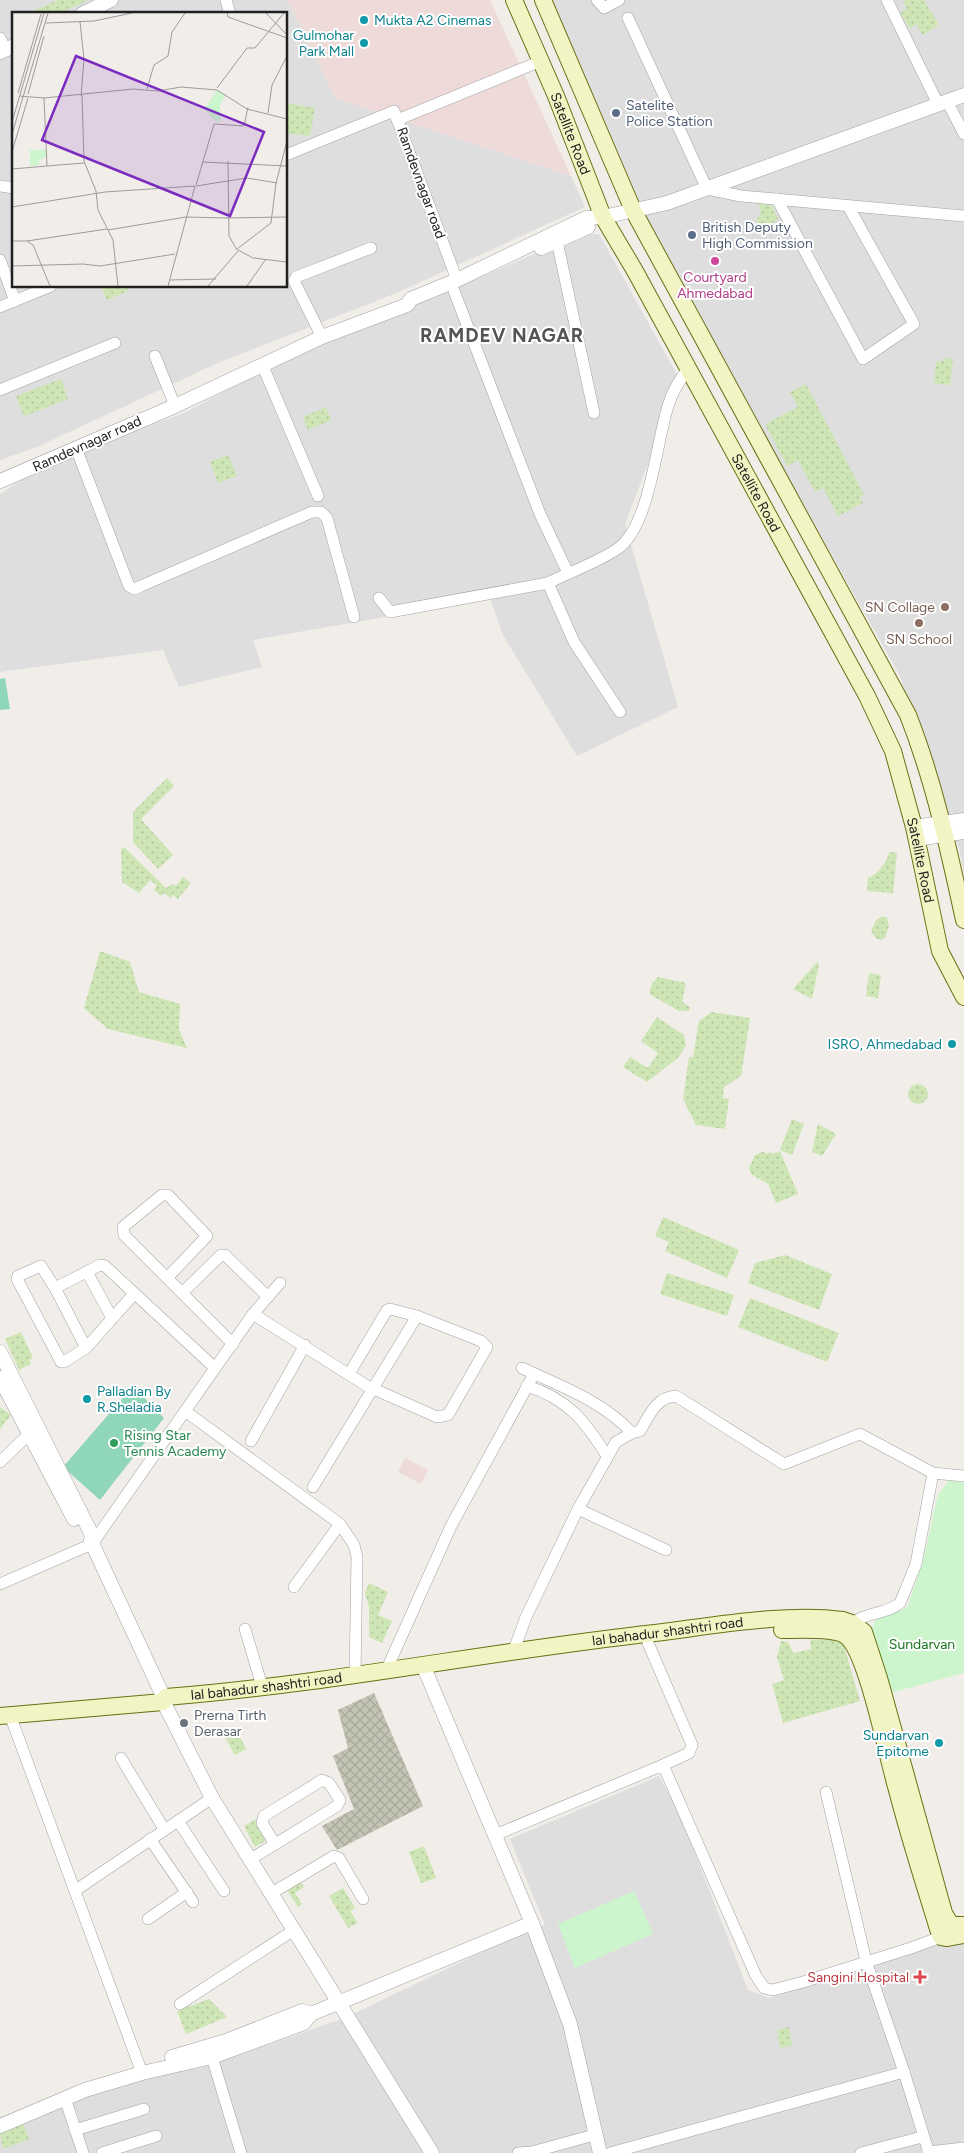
<svg xmlns="http://www.w3.org/2000/svg" width="964" height="2153" font-family="Figtree,sans-serif">
	<style>
		.residential { fill: #dfdede; fill-rule: evenodd }
		.commercial { fill: #efdada }
		.construction { fill: url(#construction-cross-hatch) }
		.grass { fill: url(#grass-dots) }
		.park { fill: #ccf5cd }
		.pitch { fill: #90d7b9 }
		.lines { fill: none; stroke-linecap: round; stroke-linejoin: round }
		.minor-casing { stroke: #a2a2a2; stroke-width: 12 }
		.tertiary-casing { stroke: #a2a2a2; stroke-width: 15 }
		.secondary-casing { stroke: #697011; stroke-width: 18 }
		.minor { stroke: #fff; stroke-width: 11 }
		.tertiary { stroke: #fff; stroke-width: 14 }
		.secondary { stroke: #f3f4c4; stroke-width: 16 }
		.culture-dot { fill: #0f9aa8; stroke: #fff; stroke-width: 2 }
		.service-dot { fill: #5c6f8a; stroke: #fff; stroke-width: 2 }
		.hotel-dot { fill: #d1479c; stroke: #fff; stroke-width: 2 }
		.education-dot { fill: #8d6e63; stroke: #fff; stroke-width: 2 }
		.leisure-dot { fill: #2e9e5b; stroke: #fff; stroke-width: 2 }
		.worship-dot { fill: #6b7280; stroke: #fff; stroke-width: 2 }
		.health-dot { fill: #e0444e; stroke: #fff; stroke-width: 2 }
		.labels { text-anchor: middle; dominant-baseline: central; stroke-width: 4; stroke-linejoin: round; paint-order: stroke }
		.culture-label { font-size: 14px; fill: #0d838f; stroke: #fff; text-anchor: end }
		.service-label { font-size: 14px; fill: #4e5e75; stroke: #fff; text-anchor: start }
		.street-label { font-size: 14px; fill: #212121; stroke: #fff }
		.hotel-label { font-size: 14px; fill: #b23c85; stroke: #fff }
		.education-label { font-size: 14px; fill: #785e54; stroke: #fff; text-anchor: end }
		.leisure-label { font-size: 14px; fill: #27864d; stroke: #fff; text-anchor: start }
		.park-label { font-size: 14px; fill: #18771c; stroke: #fff }
		.worship-label { font-size: 14px; fill: #5b616d; stroke: #fff; text-anchor: start }
		.health-label { font-size: 14px; fill: #be3a42; stroke: #fff; text-anchor: end }
		.district-label { font-size: 19px; font-weight: bold; letter-spacing: 1px; fill: #545454; stroke: #fff }
		.inset-road { fill: none; stroke: #9e9c99; stroke-width: 1 }
		.view { fill: #7b2cbf; fill-opacity: 0.15; stroke: #7b2cbf; stroke-width: 2.5 }
		.inset-edge { fill: none; stroke: #212121; stroke-width: 2.5 }
	</style>
	<defs>
		<pattern id="construction-cross-hatch" width="8" height="8" patternUnits="userSpaceOnUse" patternTransform="scale(1.25)"><rect width="8" height="8" fill="#c4c4b5"/><path d="M0 0l8 8M0 8l8-8" fill="none" stroke="#a8a89b"/></pattern>
		<pattern id="grass-dots" width="8" height="8" patternUnits="userSpaceOnUse" patternTransform="scale(1.25)"><rect width="8" height="8" fill="#cee5b5"/><path d="M2 2h.1M6 6h.1" fill="none" stroke="#b1c49b" stroke-width="1.8" stroke-linecap="round"/></pattern>
	</defs>
	<rect width="100%" height="100%" fill="#f1eee9"/>
	<g class="residential">
		<path d="M0 0H288L335 98 571 176 585 207 394 294 220 362 37 447 0 460ZM14 14H286V286H14Z"/>
		<path d="M540 0H964V875L959 848 899 674 684 293Z"/>
		<path d="M581 234H599L680 380 625 524 678 707 577 756 503 635 490 599 253 640 262 667 179 687 163 650 0 672V494L24 478 77 451 182 414 275 365Z"/>
		<path d="M659 1776 679 1812 748 1990 769 1998 897 1954 964 1939V2153H0V2128L147 2072 200 2068 345 2018 521 1933 545 1925 510 1839Z"/>
	</g>
	<g class="commercial">
		<path d="M288 0H490L571 176 335 98Z"/>
		<path d="M405 1458 428 1470 421 1484 398 1472Z"/>
	</g>
	<path class="construction" d="M374 1693 423 1806 337 1850 322 1826 354 1809 333 1756 348 1748 338 1710Z"/>
	<g class="grass">
		<path d="M58 0H85L86 1 58 14H36L35 10Z"/>
		<path d="M906 0H924L939 25 923 35 916 24 910 28 900 13 907 9 903 2Z"/>
		<path d="M286 103 315 108 310 136 286 133Z"/>
		<path d="M758 203 772 206 778 219 767 229 756 223 761 211Z"/>
		<path d="M101 286H128V291L107 300Z"/>
		<path d="M943 358 953 359 950 385 934 383 936 361 942 362Z"/>
		<path d="M61 379 68 399 24 416 16 396Z"/>
		<path d="M806 384 864 495 860 497 863 503 838 516 823 488 815 492 798 460 787 466 765 424 798 407 790 392Z"/>
		<path d="M326 407 331 420 308 430 303 417Z"/>
		<path d="M228 455 237 476 218 483 210 462Z"/>
		<path d="M167 778 174 786 141 819 173 855 158 869 133 842V812Z"/>
		<path d="M124 847 166 888 173 884 176 886 183 877 191 883 178 899 173 895 171 898 163 893 161 896 154 890 157 886 150 880 139 893 122 882 121 849Z"/>
		<path d="M890 852 897 853 893 893 867 891 868 878C879 873 885 864 890 852Z"/>
		<path d="M883 916 887 918 889 926 885 938 880 940 876 938 871 931 876 920Z"/>
		<path d="M100 951 130 962 139 992 180 1004 179 1029 187 1048 108 1029 84 1008Z"/>
		<path d="M817 962 819 964 812 999 793 989Z"/>
		<path d="M869 973 881 975 878 998 866 996Z"/>
		<path d="M658 977 686 983 682 1002 690 1007 689 1011H679L649 994 652 984Z"/>
		<path d="M712 1012 750 1018 741 1076 724 1087 723 1098 729 1099 725 1129 696 1125 683 1099 689 1057H693L699 1021Z"/>
		<path d="M657 1017 684 1035 686 1045 679 1057 647 1082 623 1067 630 1057 648 1068 658 1053 641 1041Z"/>
		<circle cx="918" cy="1094" r="10"/>
		<path d="M792 1119 804 1124 792 1155 780 1150Z"/>
		<path d="M818 1124 836 1134 822 1156 812 1152Z"/>
		<path d="M765 1151 766 1154 771 1152 772 1154 780 1151 798 1194 776 1203 768 1184 751 1174 749 1168 755 1155Z"/>
		<path d="M663 1217 739 1250 727 1278 665 1251 669 1242 655 1236Z"/>
		<path d="M785 1255 832 1274 819 1310 748 1283 755 1263Z"/>
		<path d="M667 1273 734 1295 727 1316 660 1294Z"/>
		<path d="M750 1298 839 1333 827 1362 738 1327Z"/>
		<path d="M21 1332 33 1358 29 1360 31 1364 19 1370 5 1339Z"/>
		<path d="M0 1407 11 1415 0 1429Z"/>
		<path d="M369 1583 388 1592 378 1615 392 1621 382 1643 369 1637V1607L365 1593Z"/>
		<path d="M842 1639 860 1701 783 1723 772 1684 784 1680 777 1657 781 1641 788 1642 793 1653 811 1649 810 1640Z"/>
		<path d="M237 1731 246 1749 235 1755 225 1737Z"/>
		<path d="M256 1819 267 1840 255 1847 244 1826Z"/>
		<path d="M424 1846 436 1878 421 1883 409 1852Z"/>
		<path d="M299 1879 304 1887 295 1893 302 1904 298 1907 285 1887Z"/>
		<path d="M343 1888 355 1908 350 1911 358 1923 348 1928 329 1896Z"/>
		<path d="M209 1999 227 2017 186 2034 177 2011Z"/>
		<path d="M789 2027 792 2046 780 2048 777 2030Z"/>
		<path d="M23 2123 29 2139 3 2149 0 2132Z"/>
	</g>
	<g class="park">
		<path d="M949 1480 964 1483V1673L890 1693 872 1629 877 1616 907 1608 922 1565 938 1495Z"/>
		<path d="M634 1891 653 1934 575 1968 558 1924Z"/>
	</g>
	<g class="pitch">
		<path d="M5 678 10 709 0 710V679Z"/>
		<path d="M133 1386 164 1418 100 1500 63 1467Z"/>
	</g>
	<g class="lines">
		<g class="minor-casing">
			<g id="minor">
				<path d="M226 0 230 14"/>
				<path d="M597 0 604 8 619 0"/>
				<path d="M887 0 938 104"/>
				<path d="M628 18 707 189 741 196 964 216"/>
				<path d="M0 38 6 50"/>
				<path d="M947 101 964 134"/>
				<path d="M397 120 541 61"/>
				<path d="M286 155 394 111 457 280"/>
				<path d="M0 186 14 188"/>
				<path d="M777 199 863 359 914 324 848 206"/>
				<path d="M557 241 594 413"/>
				<path d="M0 260 15 301"/>
				<path d="M454 291 540 514 568 573"/>
				<path d="M0 307 51 286"/>
				<path d="M322 337 294 281 296 277 371 248"/>
				<path d="M155 356 175 406"/>
				<path d="M262 364 318 496"/>
				<path d="M0 390 115 343"/>
				<path d="M76 448 129 586 135 589 141 586 312 512H321L327 518 354 617"/>
				<path d="M379 598 390 612 548 583"/>
				<path d="M620 712 574 642 548 583C568 573 603 560 620 547 651 521 656 441 669 403 673 390 680 380 687 370"/>
				<path d="M87 1272 112 1318"/>
				<path d="M167 1278 207 1236 168 1195H162L123 1227 124 1235 233 1344"/>
				<path d="M55 1288 41 1266 18 1276 17 1279 61 1362H64L86 1348 134 1294"/>
				<path d="M182 1293 221 1255H225L268 1297"/>
				<path d="M253 1314 367 1386 437 1417 448 1415 487 1347 481 1341 417 1316 390 1309 387 1310 349 1374"/>
				<path d="M86 1348 55 1288 100 1265 105 1266 215 1368"/>
				<path d="M522 1368C560 1386 603 1401 632 1433L640 1431C649 1416 656 1397 676 1396L784 1464 860 1434 933 1473"/>
				<path d="M527 1386C568 1399 585 1421 607 1456"/>
				<path d="M185 1411 340 1524 354 1545 357 1557 355 1675"/>
				<path d="M632 1433 616 1442 578 1509 666 1550"/>
				<path d="M251 1441 305 1345"/>
				<path d="M0 1462 28 1435"/>
				<path d="M313 1487 417 1316"/>
				<path d="M0 1584 92 1544 253 1314 280 1283"/>
				<path d="M294 1587 340 1524"/>
				<path d="M245 1629 262 1686"/>
				<path d="M849 1629C859 1611 885 1616 900 1603L916 1564 933 1473 964 1476"/>
				<path d="M648 1643 692 1745 689 1753 663 1765"/>
				<path d="M514 1650 526 1617 578 1509"/>
				<path d="M386 1671 451 1526 534 1374"/>
				<path d="M10 1715 142 2073"/>
				<path d="M121 1758 164 1829"/>
				<path d="M826 1792 866 1961 904 2072 929 2153"/>
				<path d="M178 1821 224 1891"/>
				<path d="M495 1835 663 1765 756 1976 764 1988 773 1990 803 1982 911 1948 941 1937 945 1932"/>
				<path d="M150 1839 193 1902"/>
				<path d="M251 1859 337 1806 340 1800 329 1783 322 1780 264 1816 262 1823 275 1844"/>
				<path d="M76 1890 212 1798"/>
				<path d="M272 1893 334 1856 339 1858 363 1899"/>
				<path d="M148 1919 187 1892"/>
				<path d="M180 2004 294 1930"/>
				<path d="M212 2057 241 2153"/>
				<path d="M65 2098 83 2153"/>
				<path d="M75 2130 144 2109"/>
				<path d="M928 2152 964 2148"/>
				<path d="M102 2153 156 2136"/>
				<path d="M518 2153 532 2152 594 2135"/>
				<path d="M610 2153 904 2072"/>
				<path d="M861 2153 922 2137"/>
			</g>
		</g>
		<g class="tertiary-casing">
			<g id="tertiary">
				<path d="M82 14 111 0"/>
				<path d="M0 52 14 46"/>
				<path d="M541 248 588 227"/>
				<path d="M0 481 175 406 322 337 407 305 411 299 457 280 586 218 603 217 667 203 964 95"/>
				<path d="M914 827 964 820"/>
				<path d="M917 839 964 832"/>
				<path d="M0 1352 92 1535 91 1541 163 1696"/>
				<path d="M0 1378 74 1519"/>
				<path d="M423 1665 532 1923 570 2024 600 2153"/>
				<path d="M164 1703 212 1798 432 2153"/>
				<path d="M172 2057 226 2041 302 2011 311 2014"/>
				<path d="M0 2126 85 2090 142 2073 212 2057 304 2023 311 2014 532 1923"/>
			</g>
		</g>
		<g class="secondary-casing">
			<g id="secondary">
				<path id="s1" d="M514 0 556 96 603 217 635 271 867 696 893 751 914 827 940 951 964 997"/>
				<path d="M543 0 633 210 908 715C934 781 949 851 964 920"/>
				<path d="M782 1630C795 1630 836 1628 846 1636 867 1651 888 1761 897 1790 909 1837 924 1883 938 1929L941 1937 946 1938 964 1935"/>
				<path id="s2" d="M166 1697C330 1684 491 1651 655 1633 712 1626 787 1612 843 1620L852 1623 864 1632 879 1678 944 1913 951 1925H964"/>
				<path d="M0 1716 163 1702"/>
			</g>
		</g>
		<use href="#minor" class="minor"/>
		<use href="#tertiary" class="tertiary"/>
		<use href="#secondary" class="secondary"/>
	</g>
	<g class="culture-dot">
		<circle cx="364" cy="20" r="5"/>
		<circle cx="364" cy="43" r="5"/>
		<circle cx="952" cy="1044" r="5"/>
		<circle cx="87" cy="1399" r="5"/>
		<circle cx="939" cy="1743" r="5"/>
	</g>
	<g class="service-dot">
		<circle cx="616" cy="113" r="5"/>
		<circle cx="692" cy="235" r="5"/>
	</g>
	<circle class="hotel-dot" cx="715" cy="261" r="5"/>
	<g class="education-dot">
		<circle cx="945" cy="607" r="5"/>
		<circle cx="919" cy="623" r="5"/>
	</g>
	<circle class="leisure-dot" cx="114" cy="1443" r="5"/>
	<circle class="worship-dot" cx="184" cy="1723" r="5"/>
	<path class="health-dot" d="M917.5 1969.5h5v5h5v5h-5v5h-5v-5h-5v-5h5z"/>
	<g class="labels">
		<g class="culture-label">
			<text x="374" y="20" text-anchor="start">Mukta A2 Cinemas</text>
			<text x="354" y="35">Gulmohar<tspan x="354" dy="16">Park Mall</tspan></text>
			<text x="942" y="1044">ISRO, Ahmedabad</text>
			<text x="97" y="1391" text-anchor="start">Palladian By<tspan x="97" dy="16">R.Sheladia</tspan></text>
			<text x="929" y="1735">Sundarvan<tspan x="929" dy="16">Epitome</tspan></text>
		</g>
		<g class="service-label">
			<text x="626" y="105">Satelite<tspan x="626" dy="16">Police Station</tspan></text>
			<text x="702" y="227">British Deputy<tspan x="702" dy="16">High Commission</tspan></text>
		</g>
		<g class="street-label">
			<text stroke="none"><textPath href="#s1" startOffset="145">Satellite Road</textPath></text>
			<text transform="translate(421 183) rotate(70)">Ramdevnagar road</text>
			<text transform="translate(87 444) rotate(-24)">Ramdevnagar road</text>
			<text stroke="none"><textPath href="#s1" startOffset="550">Satellite Road</textPath></text>
			<text stroke="none"><textPath href="#s1" startOffset="955">Satellite Road</textPath></text>
			<text stroke="none"><textPath href="#s2" startOffset="506">lal bahadur shashtri road</textPath></text>
			<text stroke="none"><textPath href="#s2" startOffset="101">lal bahadur shashtri road</textPath></text>
		</g>
		<g class="hotel-label">
			<text x="715" y="277">Courtyard<tspan x="715" dy="16">Ahmedabad</tspan></text>
		</g>
		<g class="education-label">
			<text x="935" y="607">SN Collage</text>
			<text x="919" y="639" text-anchor="middle">SN School</text>
		</g>
		<g class="leisure-label">
			<text x="124" y="1435">Rising Star<tspan x="124" dy="16">Tennis Academy</tspan></text>
		</g>
		<g class="park-label">
			<text x="922" y="1644">Sundarvan</text>
		</g>
		<g class="worship-label">
			<text x="194" y="1715">Prerna Tirth<tspan x="194" dy="16">Derasar</tspan></text>
		</g>
		<g class="health-label">
			<text x="909" y="1977">Sangini Hospital</text>
		</g>
		<g class="district-label">
			<text x="502" y="335">RAMDEV NAGAR</text>
		</g>
	</g>
	<g transform="translate(12 12)">
		<rect width="275" height="275" fill="#f1eee9"/>
		<path d="M205 79 214 83 208 93 209 110 203 109 192 97ZM18 138H34V145L27 148V153L18 154Z" fill="#ccf5cd"/>
		<path class="inset-road" d="M215 1 216 5 275 26M254 1 275 23M68 10 72 47 69 84M34 11 82 9 120 1M205 76 235 36H243L272 1M135 77 142 53 156 44 160 20 173 1M6 81 29 2M16 82 32 24M70 83 72 149 84 179 86 198 101 228 106 274M7 84 32 86 121 77 146 79 169 75 205 78 235 97 275 107M256 101 260 73 275 44M0 110 32 1M0 122 36 1M0 140 16 86M216 149 217 224M190 150 275 154M35 154 72 151M0 157 35 154 32 86M184 173 202 112 232 114 236 95M184 174 235 166 265 171M0 195 93 180 183 174M214 206 275 205M96 218 174 205 215 206M217 224 225 238M0 229H15L21 233 38 274M15 229 95 217M225 237 259 211 264 171 275 129M226 238 241 246 275 250M0 254 71 252 88 254 163 242M157 268 204 267M156 274 183 174M196 274 226 239M235 274 254 247"/>
		<path class="view" d="M64 44 252 120 218 204 30 128Z"/>
		<rect width="275" height="275" class="inset-edge"/>
	</g>
</svg>
